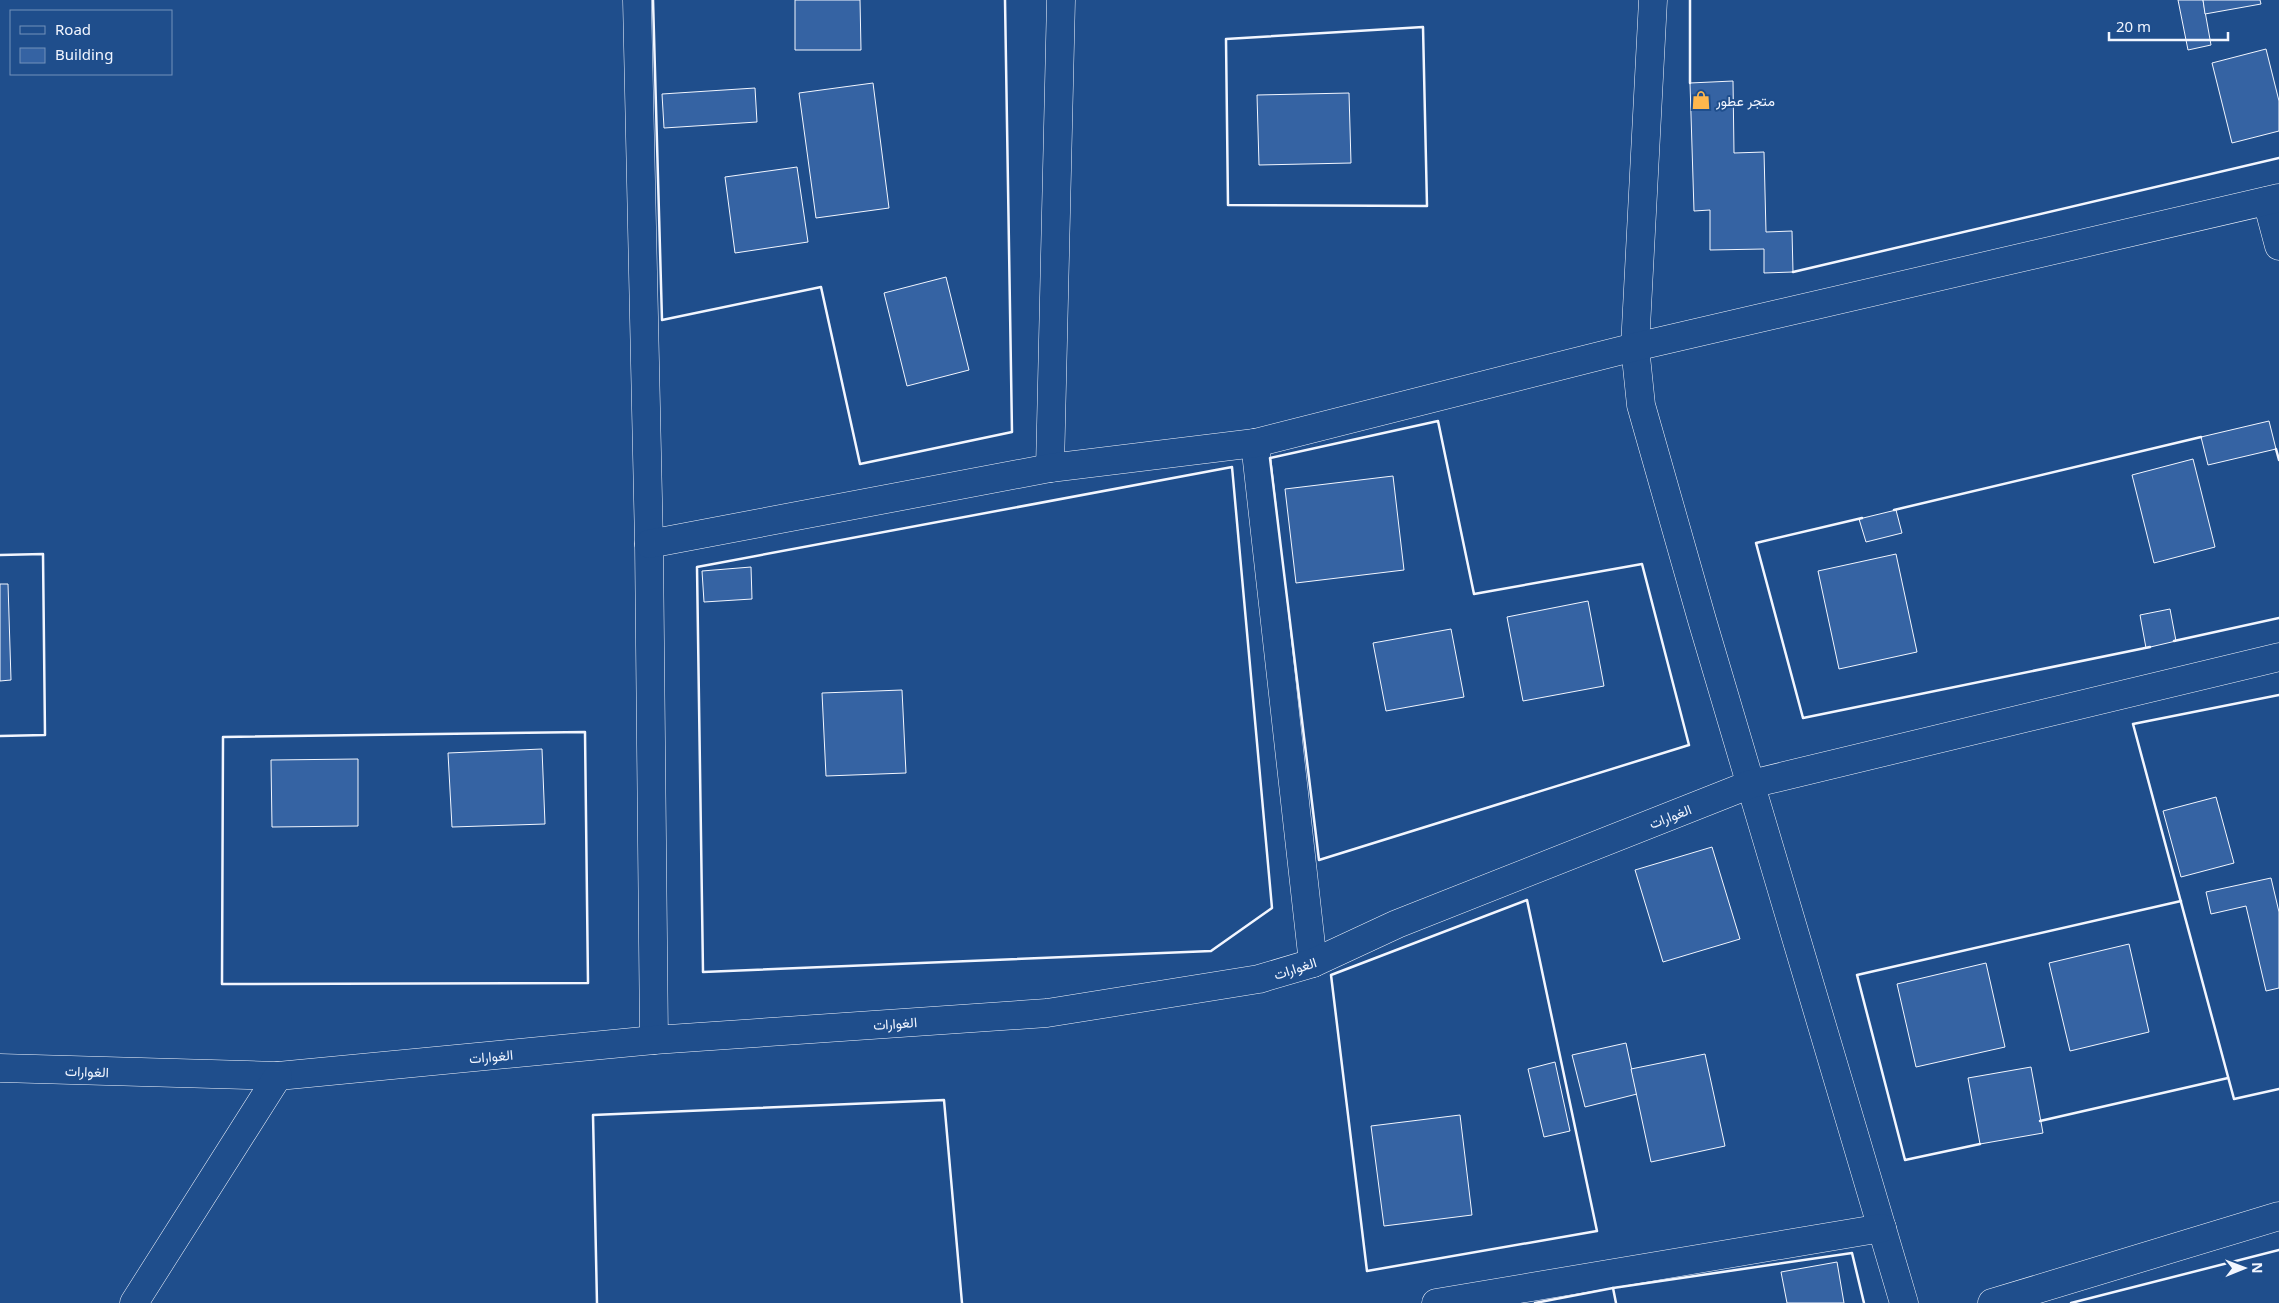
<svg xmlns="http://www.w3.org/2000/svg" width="2279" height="1303" font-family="'Noto Sans',Vazirmatn,sans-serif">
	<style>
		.building { fill: #3563a3; stroke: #f2f6ff }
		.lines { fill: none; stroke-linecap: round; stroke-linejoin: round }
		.minor-casing { stroke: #f2f6ff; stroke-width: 29 }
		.minor { stroke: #1f4e8c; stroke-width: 28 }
		.wall { stroke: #f2f6ff; stroke-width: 2.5 }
		.labels { text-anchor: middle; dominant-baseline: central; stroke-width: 4; stroke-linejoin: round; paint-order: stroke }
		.poi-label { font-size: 14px; fill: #f2f6ff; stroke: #1f4e8c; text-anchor: start }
		.street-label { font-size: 14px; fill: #f2f6ff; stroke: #1f4e8c }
	</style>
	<rect width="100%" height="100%" fill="#1f4e8c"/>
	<g class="building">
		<path d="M795 0H860L861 50H795Z"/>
		<path d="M2178 0H2203L2211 45 2188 50Z"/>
		<path d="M2203 0H2260L2261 4 2205 14Z"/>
		<path d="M2266 49 2279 101V131L2232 143 2212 63Z"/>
		<path d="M1733 81 1734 153 1764 152 1766 232 1792 231 1793 272 1764 273V249L1710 250V210L1694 211 1690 83Z"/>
		<path d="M873 83 889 208 816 218 799 93Z"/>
		<path d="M755 88 757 122 664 128 662 94Z"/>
		<path d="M1349 93 1351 163 1259 165 1257 95Z"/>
		<path d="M797 167 808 242 735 253 725 177Z"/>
		<path d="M946 277 969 370 907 386 884 293Z"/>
		<path d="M2269 421 2276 449 2208 465 2201 437Z"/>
		<path d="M2193 459 2215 547 2154 563 2132 475Z"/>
		<path d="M1393 476 1404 570 1296 583 1285 489Z"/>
		<path d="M1896 510 1902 533 1866 542 1859 519Z"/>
		<path d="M1896 554 1917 652 1839 669 1818 571Z"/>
		<path d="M751 567 752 599 704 602 702 571Z"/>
		<path d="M0 584H8L11 680 0 681Z"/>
		<path d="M1588 601 1604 686 1523 701 1507 617Z"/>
		<path d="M2170 609 2176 641 2146 648 2140 615Z"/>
		<path d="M1451 629 1464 697 1386 711 1373 643Z"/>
		<path d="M902 690 906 773 826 776 822 693Z"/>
		<path d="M542 749 545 824 452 827 448 753Z"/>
		<path d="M358 759V826L272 827 271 760Z"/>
		<path d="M2216 797 2234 863 2181 877 2163 811Z"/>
		<path d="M1712 847 1740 939 1663 962 1635 870Z"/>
		<path d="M2271 878 2279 912V988L2266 991 2246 906 2211 914 2206 892Z"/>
		<path d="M2129 944 2149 1032 2070 1051 2049 963Z"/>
		<path d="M1986 963 2005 1047 1916 1067 1897 984Z"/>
		<path d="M1626 1043 1637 1094 1585 1107 1572 1055Z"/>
		<path d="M1705 1054 1725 1146 1651 1162 1631 1069Z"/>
		<path d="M1555 1062 1570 1131 1544 1137 1528 1069Z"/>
		<path d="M2031 1067 2043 1133 1980 1144 1968 1078Z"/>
		<path d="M1460 1115 1472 1215 1384 1226 1371 1126Z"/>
		<path d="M1837 1262 1844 1303H1787L1781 1272Z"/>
	</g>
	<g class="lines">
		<g class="minor-casing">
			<g id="minor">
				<path d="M637 0 649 544 654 1040"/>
				<path d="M1653 0 1635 347 1641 405 1702 620 1904 1303"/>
				<path d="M2267 201 2279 246"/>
				<path d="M1255 443 1313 963"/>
				<path d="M1050 468 1061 0"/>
				<path d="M649 544 1050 468 1255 443 1635 347 2279 198"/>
				<path d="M0 1068 278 1076 654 1040 1047 1013 1259 979 1313 963 1397 924 1751 784 2279 657"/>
				<path d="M134 1303 278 1076"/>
				<path d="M1436 1303 1882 1228"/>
				<path d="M1992 1303 2279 1216"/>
			</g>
		</g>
		<use href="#minor" class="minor"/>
		<g class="wall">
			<path d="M653 0 662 320 821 287 860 464 1012 432 1005 0"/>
			<path d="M1690 0V83"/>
			<path d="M1423 27 1427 206 1228 205 1226 39Z"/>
			<path d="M1793 272 2279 158"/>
			<path d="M1438 421 1474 594 1642 564 1689 745 1319 860 1270 458Z"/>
			<path d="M2276 449 2279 460"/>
			<path d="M1232 467 1272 908 1211 951 703 972 697 567Z"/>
			<path d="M1894 510 2201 437"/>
			<path d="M1862 518 1756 543 1803 718 2150 647"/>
			<path d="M0 555 43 554 45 735 0 736"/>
			<path d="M2174 641 2279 618"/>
			<path d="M2279 695 2133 724 2234 1099 2279 1089"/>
			<path d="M585 732 588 983 222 984 223 737Z"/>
			<path d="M1527 900 1597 1231 1367 1271 1331 975Z"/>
			<path d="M2040 1121 2228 1078"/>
			<path d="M1980 1144 1905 1160 1857 975 2181 901"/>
			<path d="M1613 1288 1852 1253 1864 1303"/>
			<path d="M597 1303 593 1115 944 1100 962 1303"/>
			<path d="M1535 1303 1613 1288 1616 1303"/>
			<path d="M2071 1303 2279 1250"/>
		</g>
	</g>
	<defs>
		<g id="shop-bare" transform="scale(1.5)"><path d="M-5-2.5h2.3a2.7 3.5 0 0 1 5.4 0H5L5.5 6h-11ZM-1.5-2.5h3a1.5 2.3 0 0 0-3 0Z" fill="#ffb74d" stroke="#1f4e8c" stroke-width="2.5" paint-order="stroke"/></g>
	</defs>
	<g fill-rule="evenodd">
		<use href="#shop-bare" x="1701" y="100"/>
	</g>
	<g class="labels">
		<g class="poi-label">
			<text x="1716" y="100">متجر عطور</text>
		</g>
		<g class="street-label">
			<text transform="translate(1670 816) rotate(-21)">الغوارات</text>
			<text transform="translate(1295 968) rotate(-18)">الغوارات</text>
			<text transform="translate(895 1023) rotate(-4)">الغوارات</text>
			<text transform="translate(491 1056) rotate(-5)">الغوارات</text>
			<text transform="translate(87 1071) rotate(2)">الغوارات</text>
		</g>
	</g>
	<rect x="10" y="10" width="162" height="65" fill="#1f4e8c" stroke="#7391ba"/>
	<rect x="20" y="26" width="25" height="8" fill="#1f4e8c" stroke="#7391ba"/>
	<text x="55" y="35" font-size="15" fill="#f2f6ff">Road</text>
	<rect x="20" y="48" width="25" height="15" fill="#3563a3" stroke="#7391ba"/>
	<text x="55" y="60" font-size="15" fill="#f2f6ff">Building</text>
	<g transform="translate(2244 1268) rotate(89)" stroke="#1f4e8c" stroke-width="4" paint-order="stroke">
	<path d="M0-4L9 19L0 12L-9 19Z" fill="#f2f6ff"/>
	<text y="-8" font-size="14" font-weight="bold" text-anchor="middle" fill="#f2f6ff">N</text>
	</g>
	<path d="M2109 32v8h119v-8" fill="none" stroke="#f2f6ff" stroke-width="2.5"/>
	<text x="2116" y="32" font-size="15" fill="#f2f6ff" stroke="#1f4e8c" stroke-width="4" paint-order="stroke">20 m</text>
</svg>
